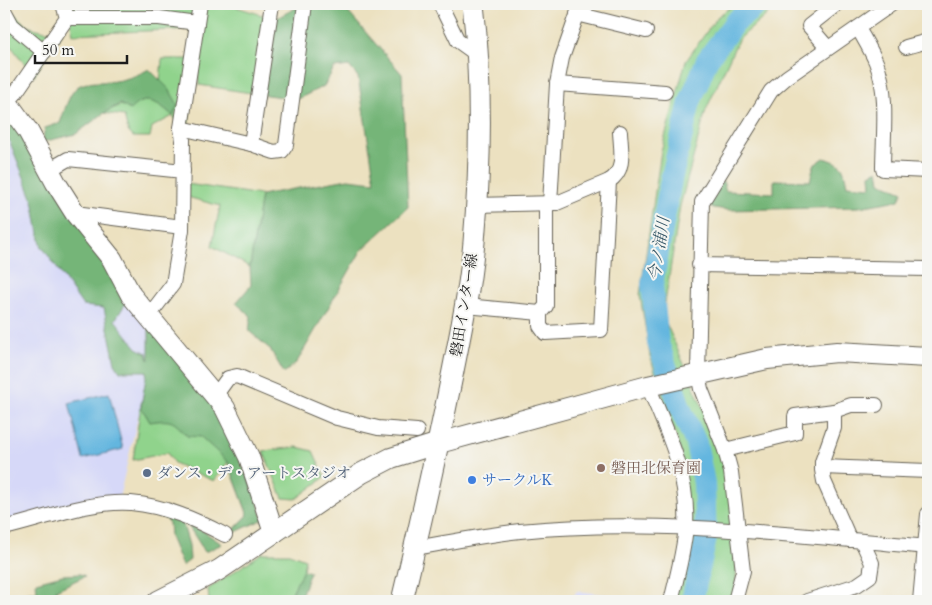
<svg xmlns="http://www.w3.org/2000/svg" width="932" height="605" font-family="Cardo,'Noto Serif JP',serif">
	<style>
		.built { fill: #d6d8f8 }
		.green { fill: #90d38c; stroke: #567854 }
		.forest { fill: #74b578; stroke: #48684a }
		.water { fill: #63b6df; stroke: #40697e }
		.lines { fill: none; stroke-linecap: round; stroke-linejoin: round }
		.river { stroke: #63b6df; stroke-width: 22 }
		.street-casing { stroke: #656155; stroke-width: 16 }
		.secondary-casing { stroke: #656155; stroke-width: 22 }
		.primary-casing { stroke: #656155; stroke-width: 23 }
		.street { stroke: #fff; stroke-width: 14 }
		.secondary { stroke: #fff; stroke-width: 20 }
		.primary { stroke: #fff; stroke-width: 21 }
		.education-dot { fill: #8d6e63; stroke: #f6f6f2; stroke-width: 2 }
		.service-dot { fill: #5c6f8a; stroke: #f6f6f2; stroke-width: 2 }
		.shop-dot { fill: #3f7fe0; stroke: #f6f6f2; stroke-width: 2 }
		.labels { text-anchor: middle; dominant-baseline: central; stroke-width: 4; stroke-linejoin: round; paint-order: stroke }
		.street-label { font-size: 15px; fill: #1c1c1c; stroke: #f6f6f2 }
		.education-label { font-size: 15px; fill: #785e54; stroke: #f6f6f2; text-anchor: start }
		.service-label { font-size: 15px; fill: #4e5e75; stroke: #f6f6f2; text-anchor: start }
		.shop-label { font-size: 15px; fill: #366cbe; stroke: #f6f6f2; text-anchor: start }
		.water-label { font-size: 16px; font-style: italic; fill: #385a6a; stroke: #f6f6f2 }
	</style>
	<rect width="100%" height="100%" fill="#f6f6f2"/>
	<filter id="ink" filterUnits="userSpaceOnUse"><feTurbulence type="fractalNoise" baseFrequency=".02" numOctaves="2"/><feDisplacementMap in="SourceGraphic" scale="10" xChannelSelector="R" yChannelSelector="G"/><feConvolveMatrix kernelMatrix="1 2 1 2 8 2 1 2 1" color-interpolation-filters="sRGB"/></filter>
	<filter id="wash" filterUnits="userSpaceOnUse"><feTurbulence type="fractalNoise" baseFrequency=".0096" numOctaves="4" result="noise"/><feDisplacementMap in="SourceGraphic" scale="20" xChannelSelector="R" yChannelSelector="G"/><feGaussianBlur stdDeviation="1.12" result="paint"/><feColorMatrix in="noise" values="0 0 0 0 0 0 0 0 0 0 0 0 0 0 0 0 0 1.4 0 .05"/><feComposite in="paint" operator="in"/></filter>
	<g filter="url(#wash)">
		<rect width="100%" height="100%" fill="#ece1c0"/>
		<g class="built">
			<path d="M7 135 148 317 150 366 119 498 4 523V136Z"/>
			<path d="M577 591 654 601H570Z"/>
		</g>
		<g class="green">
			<path d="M4 4H6C27 29 30 29 62 33L34 76 11 46 4 44Z"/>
			<path d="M66 4H227L275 19 267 53 251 93 199 85 197 62 187 134 173 116 152 127 150 137H133L128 131 124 116 104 113C114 107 137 98 150 100 158 100 167 110 173 115L169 89 160 82 162 59H196L194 29 73 34Z"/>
			<path d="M735 4H779L738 40 706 110 680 206 663 316 720 447 738 531 735 601H671L689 546 681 453 650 356 640 295 661 151 686 61 717 17Z"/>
			<path d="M187 184 261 195 250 267 212 246 220 206 187 197Z"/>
			<path d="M149 319 263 500 229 535 248 515 228 462 214 481 174 463 167 453 133 460 141 404 150 366Z"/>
			<path d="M297 447 313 451 325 477 296 499 283 498 263 451Z"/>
			<path d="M262 553H289L305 559 303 570 288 601H209L208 589Z"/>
		</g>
		<g class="forest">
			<path d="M303 4H341L402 74 408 207 361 251 297 362 284 373 270 349 249 331 251 316 236 303 251 285 250 267 261 195 348 179 375 182 358 77 349 66 334 68 324 86 298 99 251 93 266 59 275 19Z"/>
			<path d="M149 69 169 89 178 105 173 116C159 103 145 93 130 110L120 104 104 113 76 134 42 142 45 128 60 123C64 113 68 95 77 87 87 80 104 83 115 81 128 79 138 75 149 69Z"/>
			<path d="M16 111 131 295 115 320 137 348 147 353 149 360V319L215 396 264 519 229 535 248 515 228 462 201 437 187 436C173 420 172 419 150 422L141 407 147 371H120L115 363 104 308 83 306 41 245 33 200 7 135Z"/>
			<path d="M824 158C844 164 843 166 847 185L871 187 870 174 878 170 880 182 903 192 899 200 859 207 728 210 714 208 702 202 723 181 726 191 774 193V180L810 181 814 165Z"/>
			<path d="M162 515 181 518 189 545 190 560 182 566 170 537 169 523Z"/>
			<path d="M189 527 200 529 222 544 205 552Z"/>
			<path d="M303 570 310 572 299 601H288Z"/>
			<path d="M80 574 85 576 56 590 58 601H24V594L37 591 36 582 62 575Z"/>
		</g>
		<path class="water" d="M109 393 123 449 83 459 69 403Z"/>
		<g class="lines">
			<path class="river" d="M692 601 706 538 704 483 696 443 681 410 658 343 652 285 671 180 690 102 707 60 735 22 758 4"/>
		</g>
	</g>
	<g filter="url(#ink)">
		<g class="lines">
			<g class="street-casing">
				<g id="street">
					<path d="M440 4 458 41 479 56"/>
					<path d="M4 10 12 25 44 52"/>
					<path d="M577 14 646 31"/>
					<path d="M67 18H159L197 23"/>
					<path d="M858 28C864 39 871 50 876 62 889 94 883 136 883 169L928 171"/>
					<path d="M906 47 928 41"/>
					<path d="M828 48 809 26 837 4"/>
					<path d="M557 84 665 92"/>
					<path d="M6 100 14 95 67 18 63 4"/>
					<path d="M181 128 251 144 272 4"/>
					<path d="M251 144 274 152 282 151 286 145 305 4"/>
					<path d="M49 170 68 159 183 171"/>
					<path d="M550 204 557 84 562 58 581 4"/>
					<path d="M476 205 557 203 609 181C626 171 621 150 620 132"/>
					<path d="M75 213 182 227"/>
					<path d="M699 265 928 269"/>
					<path d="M466 306 540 313V326L545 333 601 330 609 181"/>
					<path d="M540 313 546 306V204"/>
					<path d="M148 317 173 284 182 230 183 140 181 128 200 4"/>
					<path d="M648 386C667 431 689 475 686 526 684 551 677 577 671 601"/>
					<path d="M215 396 228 378 237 376 337 418 378 428 417 431"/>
					<path d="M834 411V428L822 462V470L824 481 850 540"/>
					<path d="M725 450 795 433V416L834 411 851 405H876"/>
					<path d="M822 467 928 471"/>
					<path d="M4 528C43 519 91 500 131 503 165 506 196 520 225 535"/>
					<path d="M415 548C450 542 485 535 520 531 656 518 793 535 928 547"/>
					<path d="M735 601 743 571 731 472 725 450 701 389 698 374 702 202 771 91 787 77 892 4"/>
					<path d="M807 601 857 585 870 576 872 563 862 541"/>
					<path d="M920 601 928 514"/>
				</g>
			</g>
			<g class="secondary-casing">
				<g id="secondary">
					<path d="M4 98 28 131 56 183 75 213 112 259 131 295 225 408 249 457 274 533"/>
					<path d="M158 601 219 570 362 473 391 458 439 443 648 386 767 359 837 352 928 357"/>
				</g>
			</g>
			<g class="primary-casing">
				<path id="primary" d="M402 601C420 526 437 451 452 376 461 331 470 287 474 242 481 162 482 83 473 4"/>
			</g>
			<use href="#street" class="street"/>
			<use href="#secondary" class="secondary"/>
			<use href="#primary" class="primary"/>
		</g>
	</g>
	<circle class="education-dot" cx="601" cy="468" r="5"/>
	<circle class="service-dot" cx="147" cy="473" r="5"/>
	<circle class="shop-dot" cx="472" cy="480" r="5"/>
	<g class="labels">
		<g class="street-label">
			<text transform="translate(464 305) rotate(-81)">磐田インター線</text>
		</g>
		<g class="education-label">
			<text x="611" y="468">磐田北保育園</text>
		</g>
		<g class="service-label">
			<text x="157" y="473">ダンス・デ・アートスタジオ</text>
		</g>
		<g class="shop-label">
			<text x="482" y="480">サークルK</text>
		</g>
		<g class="water-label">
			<text transform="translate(659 249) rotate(-81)">今ノ浦川</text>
		</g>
	</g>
	<rect width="932" height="605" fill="none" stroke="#f6f6f2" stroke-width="20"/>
	<path d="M35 55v8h92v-8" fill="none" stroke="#1c1c1c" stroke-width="2.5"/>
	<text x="42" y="55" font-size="15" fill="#1c1c1c" stroke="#f6f6f2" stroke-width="4" paint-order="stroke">50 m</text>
</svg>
